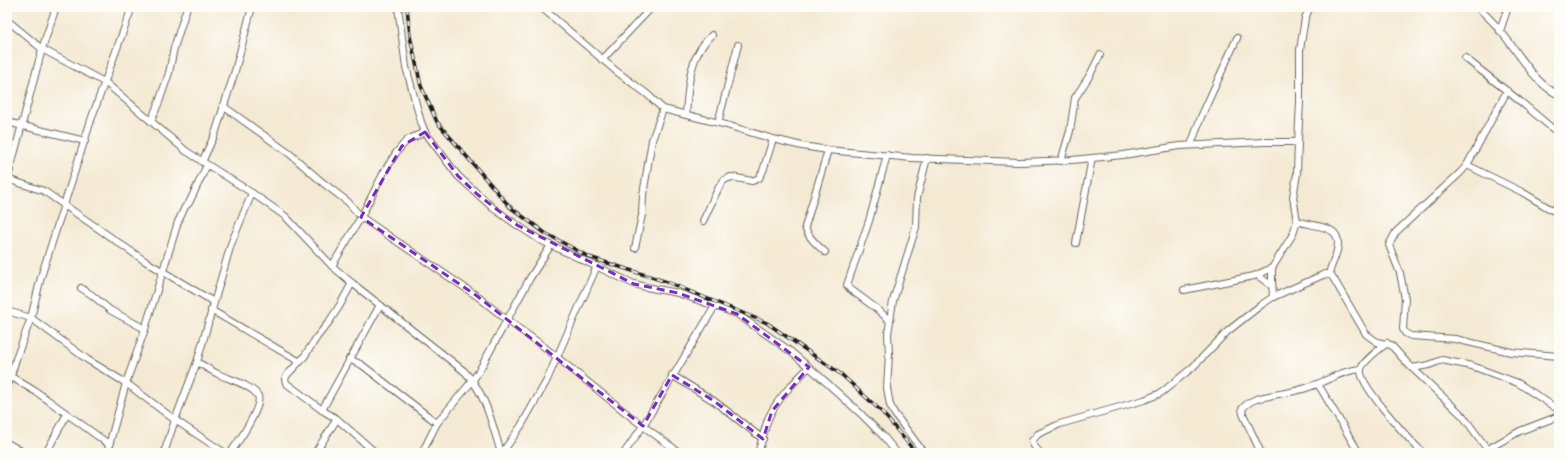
<svg xmlns="http://www.w3.org/2000/svg" width="1566" height="460" font-family="'Patrick Hand',sans-serif">
	<style>
		.lines { fill: none; stroke-linecap: round; stroke-linejoin: round }
		.street-casing { stroke: #68645c; stroke-width: 8 }
		.street { stroke: #fff; stroke-width: 6 }
		.rail-casing { stroke: #1c1c1c; stroke-width: 3.5 }
		.rail { stroke: #fdfcf7; stroke-width: 2; stroke-dasharray: 6; stroke-linecap: butt }
		.marked { fill: none; stroke: #7b2cbf; stroke-width: 3; stroke-dasharray: 8 5; stroke-linejoin: round }
	</style>
	<rect width="100%" height="100%" fill="#fdfcf7"/>
	<filter id="ink" filterUnits="userSpaceOnUse"><feTurbulence type="fractalNoise" baseFrequency=".025" numOctaves="2"/><feDisplacementMap in="SourceGraphic" scale="8" xChannelSelector="R" yChannelSelector="G"/><feConvolveMatrix kernelMatrix="1 2 1 2 8 2 1 2 1" color-interpolation-filters="sRGB"/></filter>
	<filter id="wash" filterUnits="userSpaceOnUse"><feTurbulence type="fractalNoise" baseFrequency=".012" numOctaves="4" result="noise"/><feDisplacementMap in="SourceGraphic" scale="16" xChannelSelector="R" yChannelSelector="G"/><feGaussianBlur stdDeviation="0.9" result="paint"/><feColorMatrix in="noise" values="0 0 0 0 0 0 0 0 0 0 0 0 0 0 0 0 0 1.4 0 .05"/><feComposite in="paint" operator="in"/></filter>
	<g filter="url(#wash)">
		<rect width="100%" height="100%" fill="#f4ead4"/>
	</g>
	<g filter="url(#ink)">
		<g class="lines">
			<g class="street-casing">
				<g id="street">
					<path d="M398 7 406 67 421 122 425 132 458 176 493 208 517 225 540 240 634 284 646 287 678 293 737 314 790 351 817 374 860 413 883 436 897 453"/>
					<path d="M541 7 616 71 647 94 663 109 723 124 773 139 802 146 828 150 912 158 1019 162 1072 160 1123 155 1179 146 1264 142H1298"/>
					<path d="M1477 7C1493 20 1506 37 1518 54 1530 70 1540 86 1559 95"/>
					<path d="M7 20 42 49 106 83 186 151 252 193 285 216 332 266 352 283 464 371C486 393 492 424 501 453"/>
					<path d="M1500 31 1508 7"/>
					<path d="M1465 58 1521 102 1559 134"/>
					<path d="M602 60 652 7"/>
					<path d="M1507 91 1467 165 1461 172 1396 232 1389 245 1400 273 1405 299 1403 329 1405 333 1411 336 1455 339 1511 352 1559 356"/>
					<path d="M223 106 290 154 322 182 348 202 361 217 477 296 507 320 543 346 635 420 680 453"/>
					<path d="M686 115C688 86 689 55 712 35"/>
					<path d="M151 121 159 102 169 73 174 48 187 7"/>
					<path d="M7 122 85 141"/>
					<path d="M718 123 738 45"/>
					<path d="M1191 145 1201 117 1237 38"/>
					<path d="M887 155 869 221 847 285 850 289 877 309 889 320"/>
					<path d="M1061 161 1070 131 1075 98 1090 75 1100 55"/>
					<path d="M202 162 215 134 235 71 252 7"/>
					<path d="M1467 165 1522 192 1552 210H1555L1559 208"/>
					<path d="M7 179 44 191 145 261 214 302"/>
					<path d="M7 181 42 49 56 7"/>
					<path d="M703 221 719 187 724 180 731 177 752 181 759 178 763 171 773 139"/>
					<path d="M1297 221C1316 228 1346 223 1336 254 1334 261 1331 265 1329 274"/>
					<path d="M1076 243 1092 158"/>
					<path d="M635 248 642 215 643 195 652 140 663 109"/>
					<path d="M825 252C817 245 808 237 805 227L828 150"/>
					<path d="M332 266 361 217 384 172 396 153 407 140 425 132"/>
					<path d="M1257 275 1272 286"/>
					<path d="M352 283 340 305 329 322 317 337 304 357 287 375 285 379 286 383 322 410 337 419 376 453"/>
					<path d="M81 288 92 295 110 310 145 329"/>
					<path d="M1184 290 1254 276 1272 268"/>
					<path d="M1273 297 1272 281V268L1293 234 1297 221 1293 197 1297 174 1298 142 1300 102V50L1305 18 1310 7"/>
					<path d="M211 310 300 362"/>
					<path d="M7 311 31 318 88 360 126 383 175 420 225 453"/>
					<path d="M1387 343C1380 349 1363 361 1361 369 1357 383 1409 439 1420 450V453"/>
					<path d="M349 359 362 365 437 423"/>
					<path d="M197 362C204 366 210 370 218 374 228 379 252 385 258 396 263 406 237 444 230 453"/>
					<path d="M1412 368 1429 365 1442 360 1472 366 1518 383 1559 410"/>
					<path d="M672 375 714 401 763 439"/>
					<path d="M10 376 38 393 110 445"/>
					<path d="M1318 384 1359 453"/>
					<path d="M7 389 16 359 31 318 41 277 92 117 132 7"/>
					<path d="M322 410 380 305"/>
					<path d="M7 443 25 453"/>
					<path d="M1488 449 1520 431 1559 416"/>
					<path d="M46 453 67 414"/>
					<path d="M107 453 126 383 145 329 178 222 185 207 189 203 207 165"/>
					<path d="M164 453 175 420 197 362 231 244 252 193"/>
					<path d="M315 453 337 419"/>
					<path d="M422 453 437 423 473 380 479 371 530 278 551 245"/>
					<path d="M502 453 521 426 546 382 597 266"/>
					<path d="M624 453 643 426 715 306"/>
					<path d="M758 453C762 442 764 430 768 419 776 400 794 382 809 367"/>
					<path d="M924 453 894 413 890 405 887 388 889 354 888 334 893 301 916 227 917 198 927 158"/>
					<path d="M1040 453 1034 446 1032 441 1038 434 1060 424 1144 400 1161 393 1193 367 1228 331 1261 305 1273 297 1325 274 1332 276 1366 334 1377 342 1391 345 1408 364 1463 416 1490 453"/>
					<path d="M1261 453 1243 414 1242 409C1249 400 1259 398 1269 396 1282 393 1296 392 1309 387 1326 382 1342 370 1361 369"/>
				</g>
			</g>
			<use href="#street" class="street"/>
			<g class="rail-casing">
				<path id="rail" d="M407 7 410 36 421 86 437 122 510 207 545 233 589 257 667 282 767 323 842 375 882 412 916 453"/>
			</g>
			<use href="#rail" class="rail"/>
		</g>
	</g>
	<path class="marked" d="M425 132 458 176 477 194 517 225 634 284 678 293 737 314 809 367 772 411 763 439 714 401 672 375 643 426 477 296 361 217 402 146Z"/>
	<rect width="1566" height="460" fill="none" stroke="#fdfcf7" stroke-width="24"/>
</svg>
